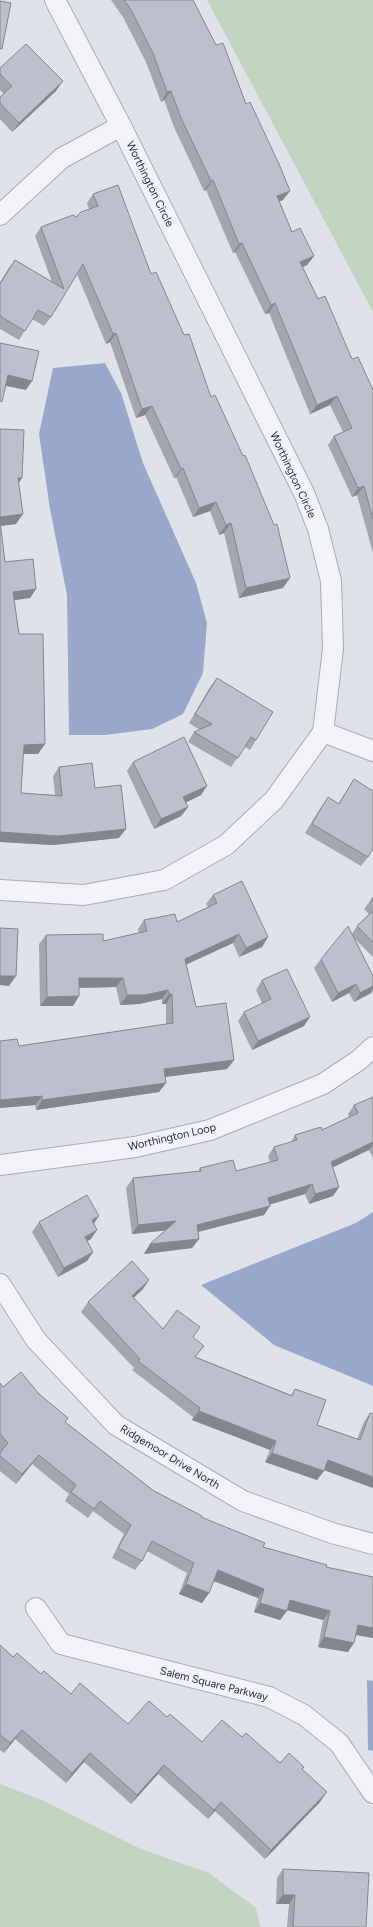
<svg xmlns="http://www.w3.org/2000/svg" width="373" height="1927" font-family="Figtree,sans-serif">
	<style>
		.green { fill: #c2d3c0 }
		.water { fill: #99a8ca }
		.lines { fill: none; stroke-linecap: round; stroke-linejoin: round }
		.minor-casing { stroke: #a9abb7; stroke-width: 22 }
		.minor { stroke: #f2f3f7; stroke-width: 20 }
		.wall { fill: #a3a5af }
		.shaded-wall { fill: #84868f }
		.building { fill: #bdc0cc; stroke: #84868f }
		.labels { text-anchor: middle; dominant-baseline: central; stroke-width: 4; stroke-linejoin: round; paint-order: stroke }
		.street-label { font-size: 11px; fill: #282c41; stroke: #eff1f7 }
	</style>
	<rect width="100%" height="100%" fill="#e0e2e9"/>
	<g class="green">
		<path d="M207 0H373V312Z"/>
		<path d="M0 1784 42 1800 141 1849 209 1873 256 1908 260 1927H0Z"/>
	</g>
	<g class="water">
		<path d="M105 363 121 393 143 463 196 583 207 623 203 673 183 714 152 729 105 735H69L67 595 50 509 39 434 53 368Z"/>
		<path d="M373 1212V1386L274 1345 201 1285 356 1223Z"/>
		<path d="M367 1680 373 1681V1751L368 1750Z"/>
	</g>
	<g class="lines">
		<g class="minor-casing">
			<g id="minor">
				<path d="M0 215 62 158 121 126"/>
				<path d="M323 732 373 751"/>
				<path d="M0 890 84 895 164 880 226 845 274 800 323 732 333 649 331 581 318 529 304 493 121 126 55 0"/>
				<path d="M0 1165 135 1147 210 1130 323 1084 359 1060 373 1047"/>
				<path d="M0 1284 36 1340 116 1425 243 1501 332 1533 373 1544"/>
				<path d="M36 1608 61 1644 269 1697 304 1715 339 1743 373 1793"/>
			</g>
		</g>
		<use href="#minor" class="minor"/>
	</g>
	<g class="wall">
		<path d="M111 0H193L246 104 283 200 279 201 292 232 314 256 307 265 302 267 318 299 352 359 373 390V553L357 495 352 497 328 445 334 436 343 432 330 405 310 414 269 313 265 314 235 252 233 253 206 190 204 191 174 127 164 100 161 102 146 62 123 17Z"/>
		<path d="M0 68 56 91 12 132 0 119V97L4 94 0 90Z"/>
		<path d="M93 194 151 274 211 397 283 588 239 598 224 533 219 535 210 511 193 517 176 477 174 478 145 415 136 418 110 342 106 344 77 274 51 317 44 326 32 319 19 340 0 329V282L8 269 15 260 52 282 35 236 41 227 76 217 89 209 87 203Z"/>
		<path d="M0 429 22 478 19 483 16 524 0 526 5 562 36 589 30 598 14 600 19 634 45 744 38 754H23L21 793 55 795 53 776 59 767 95 788 119 838 53 845 0 842Z"/>
		<path d="M217 678 256 740 250 750 245 747 231 767 188 742 194 732 200 730 189 723 210 687Z"/>
		<path d="M133 762 201 795 186 802 188 807 181 816 154 829 127 771Z"/>
		<path d="M354 779 368 857 361 866 305 833 321 807 328 797 338 804Z"/>
		<path d="M213 895 268 937 262 947 239 957 233 943 186 964 196 1007 234 1060 227 1069 165 1077 166 1083 159 1092 36 1110 35 1105 0 1108V1041L19 1046 166 1024V1004H162V999L139 1004 120 1005 116 987 79 988V996L73 1006H40L39 944 46 935 103 941 139 933 138 929 144 920 177 922 208 907 206 904Z"/>
		<path d="M373 897V957L355 939 373 976V990L371 993 354 1002 349 993 332 1002 314 968 321 959 352 934 357 926 369 914 364 909Z"/>
		<path d="M262 980 304 1026 252 1050 238 1021 244 1012 262 1003 256 990Z"/>
		<path d="M373 1097V1158L369 1150 333 1167 339 1187 333 1196 309 1204 305 1194 270 1204 264 1215 198 1232 199 1239 192 1248 144 1254 150 1244 166 1230 132 1234 126 1188 133 1178 198 1172 200 1168 236 1171 270 1162 268 1156 274 1147 291 1142 295 1135 322 1130 349 1117 348 1114 354 1105Z"/>
		<path d="M39 1222 94 1224 91 1239 87 1241 93 1252 87 1261 58 1277 32 1232Z"/>
		<path d="M143 1289 133 1298 163 1329 193 1338 196 1357 291 1395 295 1389 317 1425 357 1439 364 1422 370 1413 373 1488 324 1470 317 1480 265 1462 270 1450 192 1420 193 1417 132 1370 134 1368 81 1312 88 1302Z"/>
		<path d="M0 1383 3 1387 39 1394 65 1422 154 1491 201 1517 263 1547 326 1567 373 1577V1638L356 1635 348 1652 318 1647 323 1620 287 1610 280 1620 254 1612 258 1598 214 1581 209 1593 202 1603 179 1594 187 1573 147 1551 142 1561 135 1570 112 1558 124 1534 93 1511 88 1518 65 1501 69 1494 32 1464 16 1484 0 1471Z"/>
		<path d="M0 1645 13 1657 41 1674 71 1694 128 1724 167 1717 202 1742 242 1737 280 1763 302 1769 320 1802 265 1859 215 1811 208 1819 158 1774 131 1804 84 1762 66 1783 15 1739 4 1753 0 1750Z"/>
		<path d="M283 1869 366 1927H287L289 1904H276L277 1878Z"/>
	</g>
	<g class="shaded-wall">
		<path d="M63 81 56 91 12 132 19 123Z"/>
		<path d="M171 91 164 100 161 102 167 92Z"/>
		<path d="M213 180 206 190 204 191 211 181Z"/>
		<path d="M290 191 283 200 270 205 277 196Z"/>
		<path d="M242 243 235 252 233 253 239 244Z"/>
		<path d="M314 256 307 265 294 272 300 262Z"/>
		<path d="M275 303 269 313 265 314 271 305Z"/>
		<path d="M116 333 110 342 106 344 113 334Z"/>
		<path d="M8 375 32 381 26 390 1 385Z"/>
		<path d="M337 396 330 405 310 414 317 405Z"/>
		<path d="M152 406 145 415 136 418 142 409Z"/>
		<path d="M183 468 176 477 174 478 181 469Z"/>
		<path d="M18 478H22L16 487Z"/>
		<path d="M364 486 357 495 352 497 358 488Z"/>
		<path d="M216 502 210 511 193 517 199 508Z"/>
		<path d="M23 514 16 524 0 526V517Z"/>
		<path d="M231 523 224 533 219 535 226 525Z"/>
		<path d="M290 578 283 588 239 598 246 588Z"/>
		<path d="M36 589 30 598 7 601 13 592Z"/>
		<path d="M45 744 38 754H17L24 745Z"/>
		<path d="M207 786 201 795 177 807 183 797Z"/>
		<path d="M188 807 181 816 154 829 161 819Z"/>
		<path d="M126 829 119 838 53 845 0 842V832Z"/>
		<path d="M239 934 233 943 179 968 185 959Z"/>
		<path d="M268 937 262 947 239 957 246 948Z"/>
		<path d="M0 976H16L9 986 0 985Z"/>
		<path d="M79 978H123L116 987 72 988Z"/>
		<path d="M356 984 349 993 332 1002 338 993Z"/>
		<path d="M373 986V990L371 993 354 1002 360 993Z"/>
		<path d="M168 990 162 999 139 1004 120 1005 127 995Z"/>
		<path d="M169 994H172L166 1004H162Z"/>
		<path d="M79 996 73 1006H40L47 997Z"/>
		<path d="M310 1017 304 1026 252 1050 258 1041Z"/>
		<path d="M234 1060 227 1069 157 1078 164 1069Z"/>
		<path d="M166 1083 159 1092 36 1110 42 1100Z"/>
		<path d="M42 1096 35 1105 0 1108V1100Z"/>
		<path d="M373 1142V1144L369 1150 325 1171 331 1162Z"/>
		<path d="M312 1184 305 1194 262 1207 268 1198Z"/>
		<path d="M339 1187 333 1196 309 1204 315 1194Z"/>
		<path d="M270 1206 264 1215 190 1234 197 1225Z"/>
		<path d="M99 1216 93 1225 92 1220Z"/>
		<path d="M176 1221 170 1230 132 1234 138 1225Z"/>
		<path d="M97 1230 91 1239 78 1246 85 1237Z"/>
		<path d="M199 1239 192 1248 144 1254 150 1244Z"/>
		<path d="M93 1252 87 1261 58 1277 64 1268Z"/>
		<path d="M149 1280 143 1289 125 1306 132 1296Z"/>
		<path d="M199 1411 276 1441 270 1450 192 1420Z"/>
		<path d="M272 1453 324 1471 317 1480 265 1462Z"/>
		<path d="M39 1455 32 1464 16 1484 22 1474Z"/>
		<path d="M328 1460 373 1477V1488L321 1469Z"/>
		<path d="M218 1570 264 1589 258 1598 211 1580Z"/>
		<path d="M186 1584 209 1593 202 1603 179 1594Z"/>
		<path d="M290 1600 330 1611 323 1620 283 1609Z"/>
		<path d="M260 1603 287 1611 280 1620 254 1612Z"/>
		<path d="M358 1625 373 1628V1638L351 1634Z"/>
		<path d="M324 1637 354 1643 348 1652 318 1647Z"/>
		<path d="M22 1730 15 1739 4 1753 10 1743Z"/>
		<path d="M90 1753 84 1762 66 1783 72 1773Z"/>
		<path d="M164 1765 158 1774 131 1804 137 1795Z"/>
		<path d="M327 1792 320 1802 265 1859 271 1850Z"/>
		<path d="M221 1802 215 1811 208 1819 214 1810Z"/>
		<path d="M283 1895H295L289 1904H276Z"/>
	</g>
	<g class="building">
		<path d="M124 0H193L216 45 223 43 246 104 250 102 279 164 290 191 277 196 292 232 300 228 314 256 300 262 318 299 325 296 352 359 358 357 373 390V519L364 486 358 488 334 436 352 428 337 396 317 405 275 303 271 305 242 243 239 244 213 180 211 181 181 118 171 91 167 92 153 53 130 8Z"/>
		<path d="M0 1 11 3 2 49H0Z"/>
		<path d="M26 44 63 81 19 123 0 103V97L12 86 0 74V68Z"/>
		<path d="M118 185 151 274 156 272 184 335 189 334 211 397 215 395 243 456 245 455 274 525 277 524 290 578 246 588 231 523 226 525 216 502 199 508 183 468 181 469 152 406 142 409 116 333 113 334 83 264 51 317 38 310 25 331 0 316V284L15 260 64 289 41 227 73 215 76 217 81 212 98 206 93 194Z"/>
		<path d="M0 343 39 351 32 381 8 375 2 402 0 401Z"/>
		<path d="M0 429 24 430 22 478H18L23 514 0 517Z"/>
		<path d="M0 521 5 562 33 559 36 589 13 592 19 634H43L45 744 24 745 21 793 62 796 59 767 92 763 95 788 121 785 126 829 59 836 0 832Z"/>
		<path d="M217 678 273 712 256 740 251 737 238 758 194 732 212 724 195 714Z"/>
		<path d="M184 737 207 786 183 797 188 807 161 819 133 762Z"/>
		<path d="M354 779 373 791V848L368 857 312 824 328 797 339 804Z"/>
		<path d="M242 881 268 937 246 948 239 934 185 959 196 1007 226 1003 234 1060 164 1069 166 1083 42 1100V1096L0 1100V1041L17 1039 19 1046 173 1023 172 994H169L168 990 145 995H127L123 978H79V996L47 997 46 935 103 934V941L147 931 144 920 175 914 177 922 217 903 213 895Z"/>
		<path d="M373 897V902L371 900Z"/>
		<path d="M373 911V942L357 926Z"/>
		<path d="M348 926 373 976V986L360 993 356 984 338 993 321 959Z"/>
		<path d="M0 928 18 929 16 976H0Z"/>
		<path d="M287 969 310 1017 258 1041 244 1012 271 999 262 980Z"/>
		<path d="M373 1097V1142L331 1162 339 1187 315 1194 312 1184 268 1198 270 1206 197 1225 199 1239 150 1244 176 1221 138 1225 133 1178 201 1171 200 1168 233 1160 236 1171 278 1160 274 1147 297 1140 295 1135 321 1127 322 1130 358 1113 354 1105Z"/>
		<path d="M87 1195 99 1216 92 1220 97 1230 85 1237 93 1252 64 1268 39 1222Z"/>
		<path d="M132 1261 149 1280 132 1296 163 1329 177 1310 200 1327 193 1337 204 1346 195 1357 292 1396 295 1389 326 1400 317 1425 360 1440 370 1413 373 1414V1477L328 1460 324 1471 272 1453 276 1441 199 1411 200 1408 138 1361 140 1359 88 1302Z"/>
		<path d="M21 1372 39 1394 68 1418 65 1422 154 1491 202 1516 201 1517 265 1543 263 1547 327 1565 326 1567 373 1577V1628L358 1625 354 1643 324 1637 330 1611 290 1600 287 1611 260 1603 264 1589 218 1570 209 1593 186 1584 194 1563 152 1541 142 1561 118 1548 131 1525 100 1501 94 1509 71 1492 76 1485 39 1455 22 1474 0 1456V1453L8 1443 0 1434V1383L3 1387Z"/>
		<path d="M0 1645 13 1657 17 1653 41 1674 44 1671 71 1694 80 1683 128 1724 149 1701 167 1717 170 1714 202 1742 222 1720 242 1737 246 1733 280 1763 289 1753 304 1767 302 1769 327 1792 271 1850 221 1802 214 1810 164 1765 137 1795 90 1753 72 1773 22 1730 10 1743 0 1735Z"/>
		<path d="M283 1869 369 1873 366 1927H293L295 1895H283Z"/>
	</g>
	<g class="labels">
		<g class="street-label">
			<text transform="translate(150 184) rotate(64)">Worthington Circle</text>
			<text transform="translate(293 475) rotate(65)">Worthington Circle</text>
			<text transform="translate(172 1137) rotate(-13)">Worthington Loop</text>
			<text transform="translate(170 1457) rotate(31)">Ridgemoor Drive North</text>
			<text transform="translate(214 1684) rotate(14)">Salem Square Parkway</text>
		</g>
	</g>
</svg>
